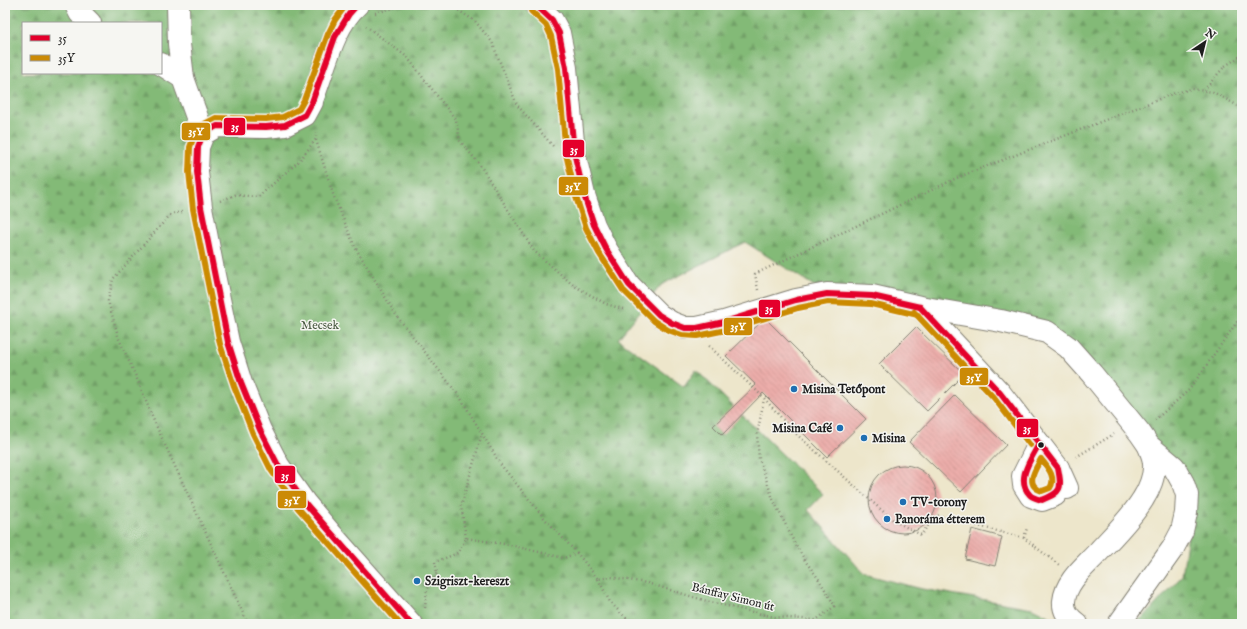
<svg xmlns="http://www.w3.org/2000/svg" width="1247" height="629" font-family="'IM FELL English',serif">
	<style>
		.forest { fill: url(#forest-firs); stroke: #506b4a; fill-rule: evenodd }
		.building { fill: url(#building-back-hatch) }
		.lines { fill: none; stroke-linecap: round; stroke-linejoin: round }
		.minor-casing { stroke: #848174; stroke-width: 24 }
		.path { stroke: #848174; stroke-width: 2.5; stroke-dasharray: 1 3; stroke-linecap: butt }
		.minor { stroke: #fff; stroke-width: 22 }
		.bus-1-casing { stroke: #f6f6f2; stroke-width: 9 }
		.bus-2-casing { stroke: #f6f6f2; stroke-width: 9 }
		.bus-1 { stroke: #e4002b; stroke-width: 6 }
		.bus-2 { stroke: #cb8a06; stroke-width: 6 }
		.poi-dot { fill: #1f6fb2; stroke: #f6f6f2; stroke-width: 1.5 }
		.bus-dot { fill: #1c1c1c; stroke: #f6f6f2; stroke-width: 1.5 }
		.labels { text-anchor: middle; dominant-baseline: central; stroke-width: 3; stroke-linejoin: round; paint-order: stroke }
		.park-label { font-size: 12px; fill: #45553d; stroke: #f6f6f2 }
		.poi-label { font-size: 12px; font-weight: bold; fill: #1c1c1c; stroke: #f6f6f2; text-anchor: start }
		.street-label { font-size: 12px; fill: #1c1c1c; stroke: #f6f6f2 }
		.line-badge { stroke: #f6f6f2; stroke-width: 1.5 }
		.badge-label { font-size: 11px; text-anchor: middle; font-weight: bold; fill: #fff }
	</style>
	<defs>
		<pattern id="forest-firs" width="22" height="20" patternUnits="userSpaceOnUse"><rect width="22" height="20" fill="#83ba77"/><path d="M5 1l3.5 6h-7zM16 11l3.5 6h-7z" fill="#719f66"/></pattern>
		<pattern id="building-back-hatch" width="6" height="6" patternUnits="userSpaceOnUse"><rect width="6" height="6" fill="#ecadaa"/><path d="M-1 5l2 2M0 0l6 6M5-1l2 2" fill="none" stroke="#ca9492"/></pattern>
	</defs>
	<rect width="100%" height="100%" fill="#f6f6f2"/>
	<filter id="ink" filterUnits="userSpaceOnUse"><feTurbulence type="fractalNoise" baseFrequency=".025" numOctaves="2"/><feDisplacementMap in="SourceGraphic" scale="8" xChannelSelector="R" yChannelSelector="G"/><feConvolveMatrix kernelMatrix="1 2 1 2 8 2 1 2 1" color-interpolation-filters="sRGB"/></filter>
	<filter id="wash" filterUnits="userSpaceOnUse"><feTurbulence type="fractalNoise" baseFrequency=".012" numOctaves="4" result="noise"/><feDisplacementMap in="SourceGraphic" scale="16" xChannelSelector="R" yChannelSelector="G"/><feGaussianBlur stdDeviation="0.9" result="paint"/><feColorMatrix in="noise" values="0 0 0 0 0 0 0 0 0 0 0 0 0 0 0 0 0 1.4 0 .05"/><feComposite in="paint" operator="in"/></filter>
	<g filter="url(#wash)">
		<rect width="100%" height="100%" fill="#ede6cb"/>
		<path class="forest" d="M5 5H1242V624H1131L1144 617 1182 576 1193 500 1047 332 827 294 745 242 661 285 618 339 684 387 696 370 823 494 808 510 864 574 922 589 1032 608 1065 624H5ZM23 23H161V73H23Z"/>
		<g id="blocks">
			<g class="building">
				<path d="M765 318 866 419 827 457 763 393 722 435 713 426 756 385 726 356Z"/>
				<path d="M916 327 964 374 927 411 879 364Z"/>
				<path d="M955 395 1006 445 961 492 909 442Z"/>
				<circle cx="903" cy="499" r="34"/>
				<path d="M972 529 1002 537 995 566 965 559Z"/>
			</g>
		</g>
	</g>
	<g filter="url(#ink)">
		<use href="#blocks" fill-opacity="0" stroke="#848174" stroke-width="1"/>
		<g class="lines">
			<g class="minor-casing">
				<g id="minor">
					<path d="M76 5 80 13 90 23"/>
					<path d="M178 5 179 44 183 78 203 134"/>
					<path d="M357 5C333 26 324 71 312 100V102L305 115 285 125 266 127 217 126 203 134 198 147 197 172 201 207 214 275 228 342 241 383 260 430 278 465 305 503 332 535 411 624"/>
					<path d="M536 5 552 20 559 33 566 68 574 152 584 195 594 225 606 249 629 285 659 315 672 323 685 328H697L724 322 796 300 827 294 872 296 920 307 1001 321 1047 332 1068 347 1092 374 1140 433 1149 446 1174 467 1183 483 1187 495 1186 513 1182 531 1173 548 1119 624"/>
					<path d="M161 64 183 78"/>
					<path d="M920 307 1000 393 1058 468 1067 488"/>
					<path d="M1039 444 1023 476 1024 485 1031 496 1042 500 1055 495 1059 490 1061 482 1058 468"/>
					<path d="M1077 624C1070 619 1063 611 1064 601 1066 580 1087 565 1100 550 1115 534 1132 517 1143 499 1149 490 1155 475 1154 464 1154 458 1151 452 1149 446"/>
				</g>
			</g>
			<g class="path">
				<path d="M444 5H450L475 21 492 42 517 105 553 146"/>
				<path d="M375 13 405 5"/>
				<path d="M366 26 407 57 456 120 460 141 480 165 534 251 573 285 606 304 623 309"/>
				<path d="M1204 90 1225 66 1242 55"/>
				<path d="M316 140 334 197 355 247 396 315 460 397 501 465 545 519 577 553"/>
				<path d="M220 201 235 195 258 197 299 161 316 139V132"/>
				<path d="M182 212 171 214 113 279 108 301 119 339 137 379 154 421 248 624"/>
				<path d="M758 290 755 274 959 177 1172 94 1191 89 1213 92 1242 108"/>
				<path d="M709 346 764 398 793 431 869 499 893 520 921 535 936 515 1024 538 1059 565"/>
				<path d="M1155 420 1189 390 1239 319 1242 320"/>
				<path d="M1076 457 1114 434"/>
				<path d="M466 538 461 506 482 434"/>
				<path d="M1024 538 1027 528"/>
				<path d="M598 579 610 602 632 624"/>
				<path d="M425 608 427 590 437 573 435 562 458 553 466 538 510 545 564 558 577 553 598 579 611 577 647 583 710 602 774 617 816 620 835 606 818 578 806 562 793 540 773 499 759 459 757 435 764 399"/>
			</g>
			<use href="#minor" class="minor"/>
			<g class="bus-1-casing">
				<g id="bus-1">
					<path d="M357 5 349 14 335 37 312 102 305 115 285 125 266 127 217 126 203 134 198 147 197 172 201 207 228 342 241 383 260 430 278 465 305 503 411 624"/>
					<path d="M536 5 552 20 559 33 566 68 574 152 584 195 594 225 606 249 629 285 659 315 672 323 685 328H697L724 322 796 300 827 294 872 296 920 307"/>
					<path d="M920 307 1000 393 1058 468C1062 489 1062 492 1042 500 1039 499 1033 498 1030 495 1015 480 1031 459 1039 444"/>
				</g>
			</g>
			<g class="bus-2-casing">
				<g id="bus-2">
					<path d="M346 5 335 20 328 34 304 100 299 109 283 117 266 119 216 118 197 128 190 147 189 172 193 209 220 344 234 386 253 434 271 470 298 508 400 624"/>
					<path d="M531 11 546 25 551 36 558 69 566 154 576 197 586 228 599 253 623 290 654 321 668 330 682 335 697 336 726 330 798 308 828 302 871 304 918 315"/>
					<path d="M914 312 994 398 1030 445"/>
					<path d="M1041 459C1047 467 1057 477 1050 488L1042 491C1024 485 1035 470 1041 459Z"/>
				</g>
			</g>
			<use href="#bus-1" class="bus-1"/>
			<use href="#bus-2" class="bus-2"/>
		</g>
	</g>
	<g class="poi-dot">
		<circle cx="794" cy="389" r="4"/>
		<circle cx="840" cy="428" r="4"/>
		<circle cx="864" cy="438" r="4"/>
		<circle cx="903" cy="502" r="4"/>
		<circle cx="887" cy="519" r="4"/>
		<circle cx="417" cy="581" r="4"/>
	</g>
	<circle class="bus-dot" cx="1041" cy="445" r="3.5"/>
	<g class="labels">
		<g class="park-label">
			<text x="320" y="325">Mecsek</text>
		</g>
		<g class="poi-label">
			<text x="802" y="389">Misina Tetőpont</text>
			<text x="832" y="428" text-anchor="end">Misina Café</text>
			<text x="872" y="438">Misina</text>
			<text x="911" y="502">TV-torony</text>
			<text x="895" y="519">Panoráma étterem</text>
			<text x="425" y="581">Szigriszt-kereszt</text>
		</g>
		<g class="street-label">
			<text transform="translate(733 597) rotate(14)">Bánffay Simon út</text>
		</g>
	</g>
	<g class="line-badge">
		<rect x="223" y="117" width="23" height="19" rx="4" fill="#e4002b"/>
		<rect x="181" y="122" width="30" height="19" rx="4" fill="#cb8a06"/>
		<rect x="562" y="139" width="23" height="19" rx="4" fill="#e4002b"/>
		<rect x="558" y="176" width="31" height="20" rx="4" fill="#cb8a06"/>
		<rect x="758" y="299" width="23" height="19" rx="4" fill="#e4002b"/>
		<rect x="723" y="317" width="30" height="19" rx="4" fill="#cb8a06"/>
		<rect x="959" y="367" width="30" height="19" rx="4" fill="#cb8a06"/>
		<rect x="1016" y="418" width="23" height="20" rx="4" fill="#e4002b"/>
		<rect x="274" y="465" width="22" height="19" rx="4" fill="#e4002b"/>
		<rect x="277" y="490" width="30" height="19" rx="4" fill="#cb8a06"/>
	</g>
	<g class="badge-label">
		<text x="235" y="130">35</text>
		<text x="196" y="135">35Y</text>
		<text x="574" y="153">35</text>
		<text x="573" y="190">35Y</text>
		<text x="769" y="312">35</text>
		<text x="738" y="330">35Y</text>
		<text x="974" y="381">35Y</text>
		<text x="1027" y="432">35</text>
		<text x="285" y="479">35</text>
		<text x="292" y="504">35Y</text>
	</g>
	<rect width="1247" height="629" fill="none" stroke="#f6f6f2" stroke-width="20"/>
	<rect x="22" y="22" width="140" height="52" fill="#f6f6f2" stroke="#9f9f9c"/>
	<rect x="30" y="35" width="20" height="6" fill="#e4002b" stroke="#9f9f9c"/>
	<text x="58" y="42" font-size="12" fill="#1c1c1c">35</text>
	<rect x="30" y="55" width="20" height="6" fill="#cb8a06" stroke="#9f9f9c"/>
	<text x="58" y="62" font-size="12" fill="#1c1c1c">35Y</text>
	<g transform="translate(1205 42) rotate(35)" stroke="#f6f6f2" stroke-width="3" paint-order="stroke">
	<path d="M0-3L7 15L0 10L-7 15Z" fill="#1c1c1c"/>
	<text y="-6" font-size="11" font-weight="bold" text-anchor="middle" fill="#1c1c1c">N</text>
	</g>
</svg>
